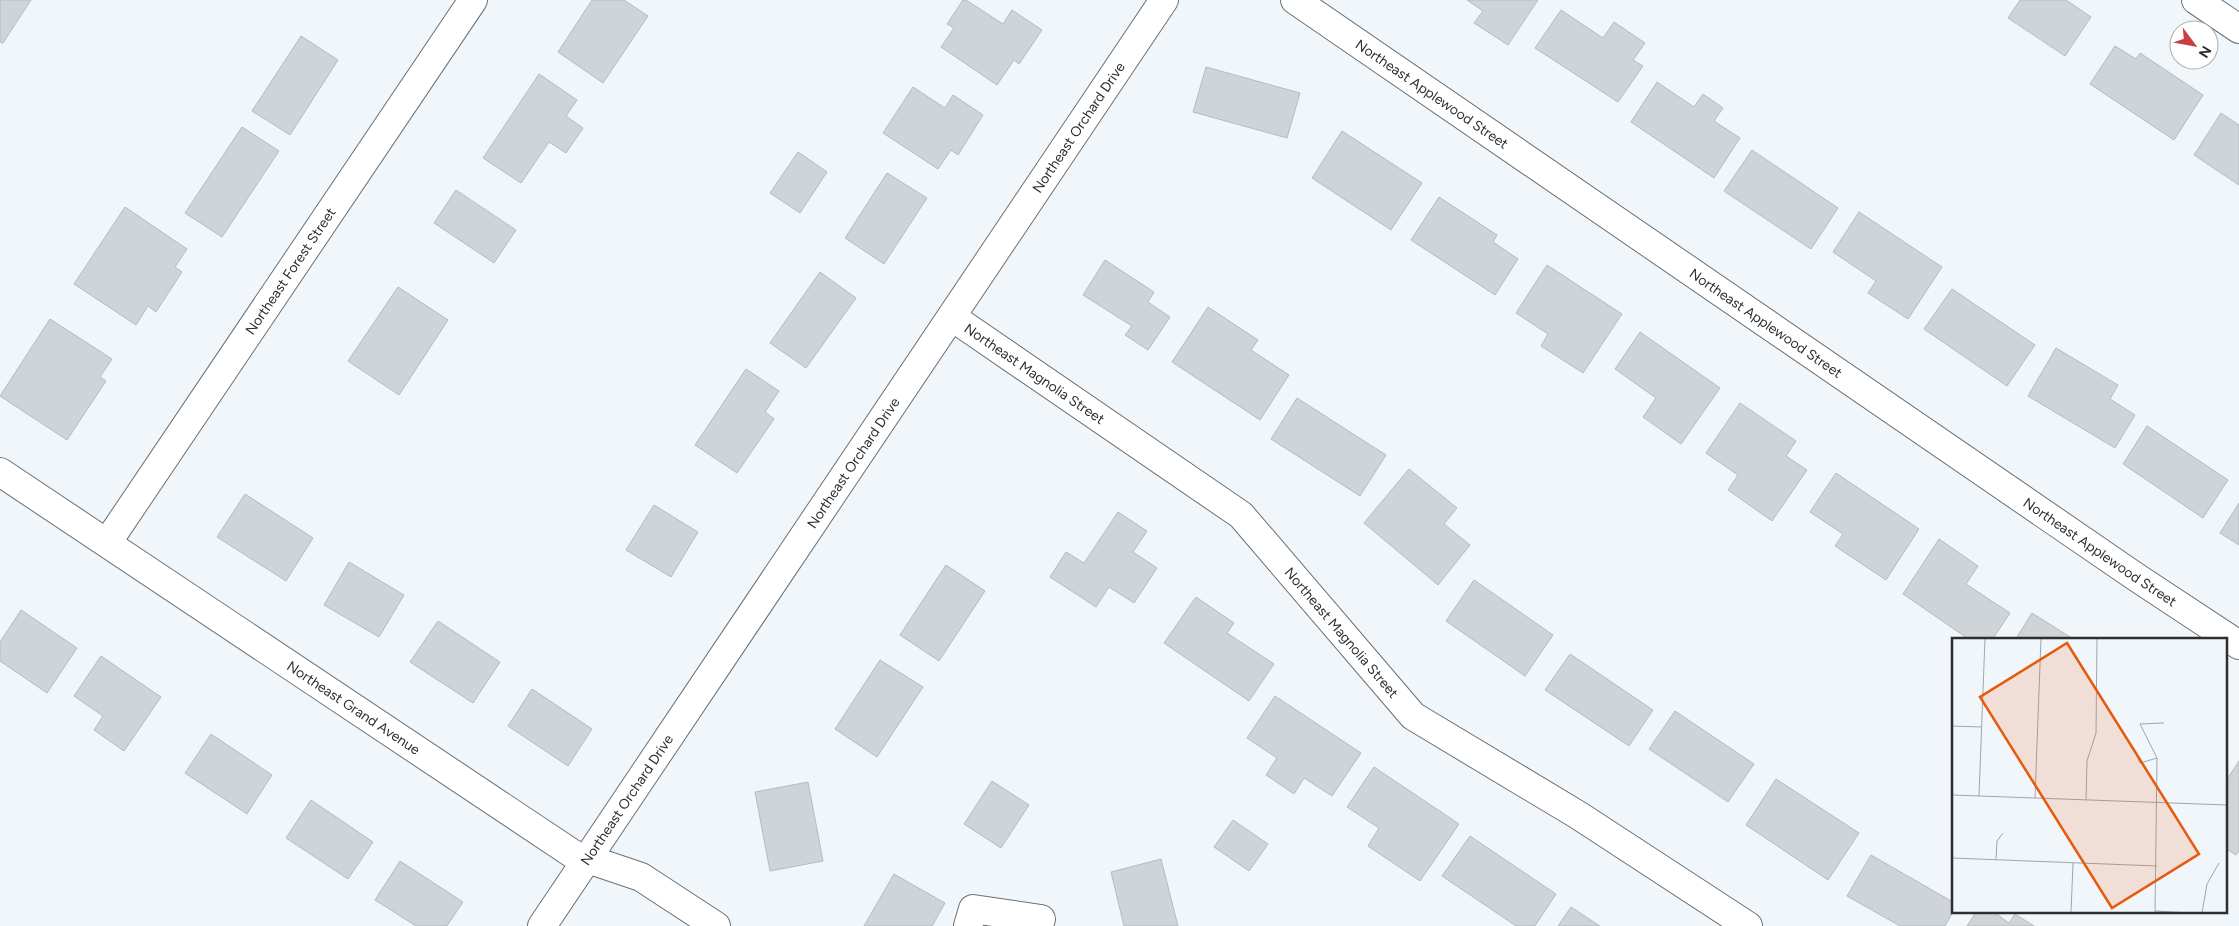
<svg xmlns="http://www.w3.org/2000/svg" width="2239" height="926" font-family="Figtree,sans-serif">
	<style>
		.building { fill: #cfd4d9; stroke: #b6bbbf }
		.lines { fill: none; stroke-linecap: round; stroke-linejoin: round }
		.minor-casing { stroke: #6b7074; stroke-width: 30 }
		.minor { stroke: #fff; stroke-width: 28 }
		.labels { text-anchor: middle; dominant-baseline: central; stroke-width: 5; stroke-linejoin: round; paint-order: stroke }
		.street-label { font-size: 14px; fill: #2c2e30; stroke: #fff }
		.inset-road { fill: none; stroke: #a2a6aa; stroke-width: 1 }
		.view { fill: #e8590c; fill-opacity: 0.15; stroke: #e8590c; stroke-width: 2.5 }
		.inset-edge { fill: none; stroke: #2c2e30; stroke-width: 2.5 }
	</style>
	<rect width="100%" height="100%" fill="#f1f6fb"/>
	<g class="building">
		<path d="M0 0H31L3 43 0 42Z"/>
		<path d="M592 0H624L648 16 603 83 558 52Z"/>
		<path d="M963 0H966L1003 24 1012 10 1042 30 1019 64 1014 60 997 85 941 47 954 28 947 24Z"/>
		<path d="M1467 0H1538L1508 45 1474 23 1483 11Z"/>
		<path d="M2020 0H2066L2091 17 2065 56 2008 18Z"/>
		<path d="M1561 10 1603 38 1614 22 1645 43 1633 60 1643 66 1618 102 1535 48Z"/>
		<path d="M301 36 338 60 290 135 252 111Z"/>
		<path d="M2115 46 2136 59 2140 53 2203 95 2174 140 2090 84Z"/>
		<path d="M1206 67 1300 93 1287 138 1193 112Z"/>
		<path d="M539 74 577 100 566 116 583 128 566 153 549 142 521 183 483 158Z"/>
		<path d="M1657 82 1694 107 1703 94 1723 108 1714 121 1740 138 1714 178 1631 122Z"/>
		<path d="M913 87 945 108 953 95 983 115 958 155 951 150 938 169 883 133Z"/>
		<path d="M2221 113 2239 125V185L2194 155Z"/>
		<path d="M242 127 279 151 222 237 185 213Z"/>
		<path d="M1342 131 1422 183 1391 230 1312 178Z"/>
		<path d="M1752 150 1838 208 1811 249 1724 191Z"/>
		<path d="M798 152 827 172 800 213 770 193Z"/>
		<path d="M887 173 927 198 884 264 845 238Z"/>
		<path d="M456 190 516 230 494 263 434 223Z"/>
		<path d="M1439 197 1497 235 1493 242 1518 259 1495 295 1411 240Z"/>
		<path d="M125 207 187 249 175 267 182 272 156 312 148 306 136 325 74 284Z"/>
		<path d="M1859 212 1942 267 1908 319 1868 293 1876 281 1833 252Z"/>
		<path d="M1105 260 1154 292 1148 302 1170 317 1148 350 1125 335 1132 326 1083 295Z"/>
		<path d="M1547 265 1622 314 1583 373 1541 346 1548 334 1516 313Z"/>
		<path d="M820 272 856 298 806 368 770 343Z"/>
		<path d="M398 287 448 320 399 395 348 361Z"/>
		<path d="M1952 289 2035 345 2007 386 1924 329Z"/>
		<path d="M1208 307 1258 340 1251 350 1289 375 1260 420 1172 362Z"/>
		<path d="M50 319 112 359 100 377 106 381 67 440 0 396Z"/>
		<path d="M1640 332 1720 388 1681 444 1643 417 1656 398 1615 369Z"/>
		<path d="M2056 348 2118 385 2110 399 2135 415 2115 448 2028 396Z"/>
		<path d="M746 369 779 391 765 412 774 419 737 473 695 445Z"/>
		<path d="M1297 398 1386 455 1360 496 1271 439Z"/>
		<path d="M1740 403 1796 441 1786 456 1807 470 1772 521 1728 490 1738 475 1706 453Z"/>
		<path d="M2147 426 2228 480 2203 518 2123 464Z"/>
		<path d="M1409 469 1457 508 1444 524 1470 545 1438 585 1364 523Z"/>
		<path d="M1836 473 1919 529 1886 580 1835 546 1843 534 1810 512Z"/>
		<path d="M245 494 313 538 286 581 217 537Z"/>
		<path d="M2239 503V545L2220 533Z"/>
		<path d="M654 505 698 532 671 577 626 550Z"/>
		<path d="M1118 512 1147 531 1133 552 1157 568 1134 603 1109 587 1096 607 1050 577 1066 552 1084 563Z"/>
		<path d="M1939 539 1978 566 1966 584 2010 613 1992 640H1970L1903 594Z"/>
		<path d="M349 562 404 595 379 637 324 605Z"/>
		<path d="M946 565 985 591 939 661 900 635Z"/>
		<path d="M1474 580 1553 635 1525 676 1446 621Z"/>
		<path d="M1196 597 1234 623 1227 633 1274 664 1249 701 1164 643Z"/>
		<path d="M21 610 77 648 47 693 0 661V642Z"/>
		<path d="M2032 613 2075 640H2015Z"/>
		<path d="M438 621 500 662 473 703 410 662Z"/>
		<path d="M1570 654 1653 710 1629 746 1545 690Z"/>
		<path d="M101 656 161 697 124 751 94 730 103 716 74 696Z"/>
		<path d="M880 660 923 687 877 757 835 729Z"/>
		<path d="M532 689 592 729 568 766 508 726Z"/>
		<path d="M1275 696 1361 753 1332 796 1304 778 1294 794 1266 775 1277 758 1247 738Z"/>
		<path d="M1675 711 1754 764 1728 802 1649 749Z"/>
		<path d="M211 734 272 775 247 814 185 773Z"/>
		<path d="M2239 761V851L2236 855 2225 848V782Z"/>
		<path d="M1374 767 1459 824 1420 881 1368 846 1379 828 1347 807Z"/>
		<path d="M1776 779 1859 833 1828 880 1746 825Z"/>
		<path d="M992 781 1029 805 1001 848 964 824Z"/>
		<path d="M808 782 823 861 770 871 755 792Z"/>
		<path d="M311 800 373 842 348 879 286 838Z"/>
		<path d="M1233 820 1268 844 1249 871 1214 847Z"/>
		<path d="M1470 836 1556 894 1535 926H1516L1442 876Z"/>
		<path d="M1871 855 1953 902V912L1945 926H1900L1847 896Z"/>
		<path d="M1161 859 1178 926H1124L1111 872Z"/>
		<path d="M400 861 463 902 447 926H416L375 900Z"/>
		<path d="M894 874 945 903 932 926H864Z"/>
		<path d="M1571 907 1600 926H1558Z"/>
		<path d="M1976 912H1994L2009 923 2015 914 2034 926H1967Z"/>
	</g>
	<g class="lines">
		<g class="minor-casing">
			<g id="minor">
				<path id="s1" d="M1295 0 2136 577 2239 645"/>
				<path d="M2196 0 2239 29"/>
				<path id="s2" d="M952 317 1241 515 1413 716 1578 815 1748 926"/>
				<path id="s3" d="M0 472 573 854 641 877 716 926"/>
				<path id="s4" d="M107 543 473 0"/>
				<path id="s5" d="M542 926 1164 0"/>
				<path d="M968 926 973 909 1041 919"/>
			</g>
		</g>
		<use href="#minor" class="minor"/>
	</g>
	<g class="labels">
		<g class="street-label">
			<text stroke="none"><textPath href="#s1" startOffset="166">Northeast Applewood Street</textPath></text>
			<text stroke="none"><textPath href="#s5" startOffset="962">Northeast Orchard Drive</textPath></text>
			<text stroke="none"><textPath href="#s4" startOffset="328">Northeast Forest Street</textPath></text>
			<text stroke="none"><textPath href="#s1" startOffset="571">Northeast Applewood Street</textPath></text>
			<text stroke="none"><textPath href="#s2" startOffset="100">Northeast Magnolia Street</textPath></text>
			<text stroke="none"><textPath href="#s5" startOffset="558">Northeast Orchard Drive</textPath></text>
			<text stroke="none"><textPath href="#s1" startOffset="976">Northeast Applewood Street</textPath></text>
			<text stroke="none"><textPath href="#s2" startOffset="505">Northeast Magnolia Street</textPath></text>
			<text stroke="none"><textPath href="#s3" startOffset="425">Northeast Grand Avenue</textPath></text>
			<text stroke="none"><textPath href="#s5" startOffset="152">Northeast Orchard Drive</textPath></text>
		</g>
	</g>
	<g transform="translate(1952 638)">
		<rect width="275" height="275" fill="#f1f6fb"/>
		<path class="inset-road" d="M0 88 29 89M185 118 188 125 205 120M0 157 275 167M27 158 33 0M83 160 89 0M134 162 135 123 144 95 145 0M0 220 205 228M44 222 45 203 51 195M203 273 238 275M119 275 121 225M203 275 205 120 188 86 212 85M250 275 255 246 267 225"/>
		<path class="view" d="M115 5 247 216 160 270 28 59Z"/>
		<rect width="275" height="275" class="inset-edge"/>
	</g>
	<g transform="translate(2194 45) rotate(122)"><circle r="24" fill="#ffffff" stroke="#ababac"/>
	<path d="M0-4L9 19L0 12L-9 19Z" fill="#cc3d41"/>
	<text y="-8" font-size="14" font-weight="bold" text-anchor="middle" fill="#2c2e30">N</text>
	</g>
</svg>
